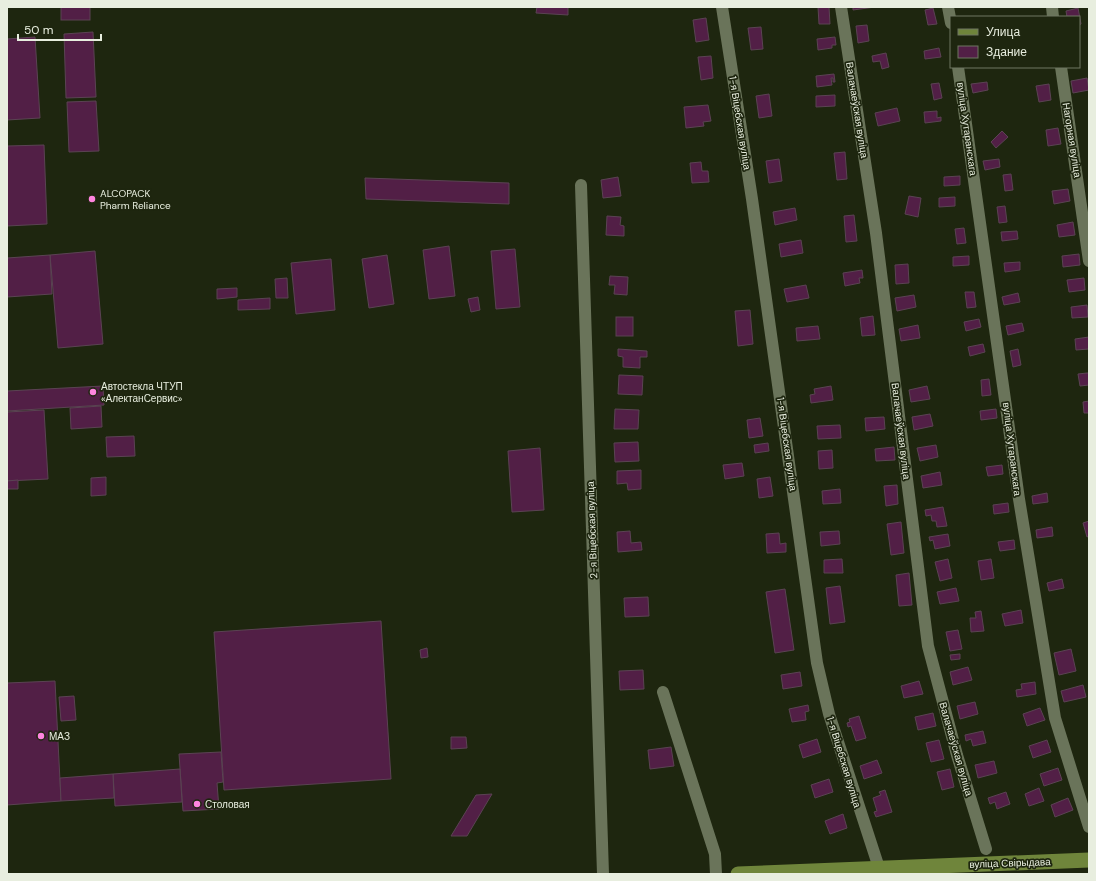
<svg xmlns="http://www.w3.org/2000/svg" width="1096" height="881" font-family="'DM Sans',sans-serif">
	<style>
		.building { fill: #521f46; stroke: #5b4353 }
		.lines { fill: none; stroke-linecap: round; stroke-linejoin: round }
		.minor { stroke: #6a745a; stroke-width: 12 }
		.major { stroke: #6f853b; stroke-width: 15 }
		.poi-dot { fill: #ff85df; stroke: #1e260f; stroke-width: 1.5 }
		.labels { text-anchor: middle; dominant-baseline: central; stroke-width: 3.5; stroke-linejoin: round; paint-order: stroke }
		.street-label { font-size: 10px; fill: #e8eedf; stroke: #1e260f }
		.poi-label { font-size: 10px; fill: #e8eedf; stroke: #1e260f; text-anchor: start }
	</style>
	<rect width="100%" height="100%" fill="#1e260f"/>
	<g class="building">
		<rect x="61" y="7" width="29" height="13"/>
		<path d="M537 7H568V15L536 13Z"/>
		<path d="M818 7H829L830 24H819Z"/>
		<path d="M853 7H875L853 10Z"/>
		<path d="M933 8 937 24 928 25 925 10Z"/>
		<path d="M1078 8 1081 24 1079 25V17H1067L1066 11Z"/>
		<path d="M706 18 709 40 696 42 693 20Z"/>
		<path d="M867 25 869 41 858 43 856 26Z"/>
		<path d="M761 27 763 49 751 50 748 28Z"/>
		<path d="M93 32 96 97 66 98 64 34Z"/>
		<path d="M35 37 40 118 7 120V39Z"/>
		<path d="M835 37 836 45H832V48L818 50 817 39Z"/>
		<path d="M939 48 941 57 925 59 924 51Z"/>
		<path d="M886 53 889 67 882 69 880 61 873 62 872 56Z"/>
		<path d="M711 56 713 78 701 80 698 57Z"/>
		<path d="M834 74 835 82H833V78H831L832 85 817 87 816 76Z"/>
		<path d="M1087 78 1089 90 1073 93 1071 81Z"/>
		<path d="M987 82 988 90 973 93 971 84Z"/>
		<path d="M939 83 942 98 934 100 931 84Z"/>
		<path d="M1049 84 1051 100 1039 102 1036 86Z"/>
		<path d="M769 94 772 116 759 118 756 96Z"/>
		<path d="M835 95V106L816 107V96Z"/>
		<path d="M96 101 99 151 69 152 67 102Z"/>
		<path d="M708 105 711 121 703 122 704 126 686 128 684 107Z"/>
		<path d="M897 108 900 121 878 126 875 113Z"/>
		<path d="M937 111V118L941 117V121L925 123 924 112Z"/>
		<path d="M1058 128 1061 144 1048 146 1046 130Z"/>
		<path d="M1002 131 1008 137 996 148 991 142Z"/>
		<path d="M44 145 47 224 7 226V146Z"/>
		<path d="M845 152 847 179 837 180 834 153Z"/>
		<path d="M779 159 782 181 769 183 766 161Z"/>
		<path d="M999 159 1000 167 985 170 983 161Z"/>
		<path d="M701 162 702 171H708L709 182 692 183 690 163Z"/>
		<path d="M1011 174 1013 190 1005 191 1003 175Z"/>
		<path d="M960 176V185L944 186V177Z"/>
		<path d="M618 177 621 196 603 198 601 180Z"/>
		<path d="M365 178 509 183V204L366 199Z"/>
		<path d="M1068 189 1070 201 1054 204 1052 191Z"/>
		<path d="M909 196 921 198 918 217 905 214Z"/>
		<path d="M955 197V206L939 207V198Z"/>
		<path d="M1005 206 1007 222 999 223 997 207Z"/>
		<path d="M795 208 797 220 775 225 773 212Z"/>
		<path d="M854 215 857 241 846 242 844 216Z"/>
		<path d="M607 216 621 217 620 225 624 226V236L606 235Z"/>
		<path d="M1073 222 1075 235 1059 237 1057 225Z"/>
		<path d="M964 228 966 243 957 244 955 229Z"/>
		<path d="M1017 231 1018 239 1002 241 1001 232Z"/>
		<path d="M801 240 803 253 781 257 779 244Z"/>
		<path d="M449 246 455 296 429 299 423 250Z"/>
		<path d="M515 249 520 307 496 309 491 251Z"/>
		<path d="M95 251 103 344 58 348 50 255Z"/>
		<path d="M1079 254 1080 265 1063 267 1062 256Z"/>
		<path d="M50 255 52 294 7 297V258Z"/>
		<path d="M387 255 394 304 369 308 362 259Z"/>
		<path d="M969 256V265L953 266V257Z"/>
		<path d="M331 259 335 310 296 314 291 263Z"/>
		<path d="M1020 262V270L1005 272 1004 263Z"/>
		<path d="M908 264 909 283 896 284 895 265Z"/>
		<path d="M862 270 863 278H859L860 283 845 286 843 273Z"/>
		<path d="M610 276 628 277 627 295 614 294 615 285H609Z"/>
		<path d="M287 278 288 298H276L275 279Z"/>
		<path d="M1084 278 1085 290 1069 292 1067 280Z"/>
		<path d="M806 285 809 298 787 302 784 289Z"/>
		<path d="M237 288V297L217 299V289Z"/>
		<path d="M965 292H974L976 307 967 308Z"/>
		<path d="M1018 293 1020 302 1004 305 1002 297Z"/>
		<path d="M914 295 916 307 897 311 895 298Z"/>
		<path d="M478 297 480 310 471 312 468 299Z"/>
		<path d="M270 298V309L238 310V300Z"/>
		<path d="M1087 305 1088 317 1072 318 1071 307Z"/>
		<path d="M750 310 753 344 738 346 735 311Z"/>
		<path d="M873 316 875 335 862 336 860 318Z"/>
		<rect x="616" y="317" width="17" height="19"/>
		<path d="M979 319 981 327 966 331 964 322Z"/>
		<path d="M1022 323 1024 331 1008 335 1006 326Z"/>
		<path d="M918 325 920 338 901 341 899 329Z"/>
		<path d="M818 326 820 339 797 341 796 328Z"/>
		<path d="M1089 337V349L1076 350 1075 339Z"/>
		<path d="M983 344 985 352 970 356 968 347Z"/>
		<path d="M618 349 647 351V357H640V368L623 367V357L618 356Z"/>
		<path d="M1018 349 1021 365 1013 367 1010 351Z"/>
		<path d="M1087 373H1089V385L1080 386 1078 374Z"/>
		<path d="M619 375 643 376 642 395 618 394Z"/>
		<path d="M989 379 991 395 982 396 981 380Z"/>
		<path d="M103 386 104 405 7 411V391Z"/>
		<path d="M831 386 833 400 811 403 810 395 815 394 814 389Z"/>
		<path d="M927 386 930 399 911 402 909 390Z"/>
		<path d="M1089 401V413H1084L1083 402Z"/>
		<path d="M101 406 102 427 71 429 70 408Z"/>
		<path d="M615 409 639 410 638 429H614Z"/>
		<path d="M996 409 997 418 981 420 980 411Z"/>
		<path d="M44 410 48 479 7 481V412Z"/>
		<path d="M930 414 933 426 914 430 912 417Z"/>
		<path d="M884 417 885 429 866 431 865 418Z"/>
		<path d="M760 418 763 436 749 438 747 420Z"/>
		<path d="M840 425 841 438 818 439 817 426Z"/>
		<path d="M134 436 135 456 107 457 106 437Z"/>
		<path d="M638 442 639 461 615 462 614 443Z"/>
		<path d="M768 443 769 451 755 453 754 445Z"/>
		<path d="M936 445 938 457 920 461 917 448Z"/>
		<path d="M894 447 895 460 876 461 875 449Z"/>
		<path d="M540 448 544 510 512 512 508 451Z"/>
		<path d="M832 450 833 468 819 469 818 451Z"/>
		<path d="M742 463 744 476 725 479 723 465Z"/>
		<path d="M1002 465 1003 474 988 476 986 467Z"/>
		<path d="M641 470V489L628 490 627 483 617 484V471Z"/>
		<path d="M940 472 942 485 923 488 921 476Z"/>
		<path d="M106 477V495L91 496V478Z"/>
		<path d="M770 477 773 496 759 498 757 479Z"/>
		<path d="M18 480V489H7V481Z"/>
		<path d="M897 485 898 504 886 506 884 486Z"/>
		<path d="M840 489 841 503 823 504 822 491Z"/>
		<path d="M1047 493 1048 502 1033 504 1032 496Z"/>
		<path d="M1008 503 1009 512 994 514 993 505Z"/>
		<path d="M943 507 947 526 937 527 936 521H932L931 515 926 516 925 510Z"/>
		<path d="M1089 521V536L1087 537 1083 523Z"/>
		<path d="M901 522 904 553 891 555 887 524Z"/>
		<path d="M1052 527 1053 536 1037 538 1036 530Z"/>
		<path d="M630 531 631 543 641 542 642 550 618 552 617 532Z"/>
		<path d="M839 531 840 544 821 546 820 532Z"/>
		<path d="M779 533 780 544 786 543V552L767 553 766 534Z"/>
		<path d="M948 534 950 546 935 549 933 540 930 541 929 537Z"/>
		<path d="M1014 540 1015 549 1000 551 998 542Z"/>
		<path d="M842 559 843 573H824V560Z"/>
		<path d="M948 559 952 578 940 581 935 562Z"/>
		<path d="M991 559 994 578 981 580 978 561Z"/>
		<path d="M909 573 912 605 899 606 896 575Z"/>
		<path d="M1062 579 1064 588 1049 591 1047 583Z"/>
		<path d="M840 586 845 622 830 624 826 588Z"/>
		<path d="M956 588 959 601 940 604 937 592Z"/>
		<path d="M785 589 794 650 775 653 766 592Z"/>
		<path d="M648 597 649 616 625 617 624 598Z"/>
		<path d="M1021 610 1023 623 1005 626 1002 614Z"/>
		<path d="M981 611 984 631 971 632 970 618H976L975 612Z"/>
		<path d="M381 621 391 779 224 790 214 632Z"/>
		<path d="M958 630 962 649 950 651 946 632Z"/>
		<path d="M427 648 428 657 421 658 420 650Z"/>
		<path d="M1071 649 1076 671 1059 675 1054 653Z"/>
		<path d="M960 654V659L951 660 950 655Z"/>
		<path d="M968 667 972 680 953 685 950 672Z"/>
		<path d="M643 670 644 689 620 690 619 671Z"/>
		<path d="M800 672 802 686 783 689 781 675Z"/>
		<path d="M55 681 61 801 7 805V683Z"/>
		<path d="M919 681 923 694 904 698 901 686Z"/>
		<path d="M1035 682 1036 694 1017 697 1016 690 1022 689 1021 684Z"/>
		<path d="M1083 685 1086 697 1064 702 1061 691Z"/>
		<path d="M74 696 76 720 61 721 59 697Z"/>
		<path d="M975 702 978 714 960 719 957 706Z"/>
		<path d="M808 705 809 711 805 712 806 720 792 722 789 709Z"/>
		<path d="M1040 708 1045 720 1027 726 1023 714Z"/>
		<path d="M933 713 936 726 918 730 915 717Z"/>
		<path d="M859 716 866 738 856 741 851 726 848 727 847 723 850 722 849 719Z"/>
		<path d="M983 731 986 743 973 746 971 739 966 741 965 735Z"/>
		<path d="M451 737H466L467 748 451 749Z"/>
		<path d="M817 739 821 752 803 758 799 745Z"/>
		<path d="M939 740 944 759 931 762 926 743Z"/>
		<path d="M1047 740 1051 752 1033 758 1029 746Z"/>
		<path d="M671 747 674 766 650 769 648 750Z"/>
		<path d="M221 752 223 782 217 783 219 809 183 811 179 754Z"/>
		<path d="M877 760 882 773 864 779 860 766Z"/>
		<path d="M994 761 997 773 978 778 975 765Z"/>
		<path d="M1058 768 1062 780 1044 786 1040 774Z"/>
		<path d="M180 769 182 802 115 806 113 774Z"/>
		<path d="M950 769 954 787 942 790 937 772Z"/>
		<path d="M113 774 114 798 61 801 60 778Z"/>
		<path d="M829 779 833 792 815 798 811 785Z"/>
		<path d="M1039 788 1044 801 1029 806 1025 794Z"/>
		<path d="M885 790 892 812 876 817 874 812 877 811 873 798 881 795 879 792Z"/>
		<path d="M1006 792 1010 804 997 809 995 802 990 804 988 798Z"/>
		<path d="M492 794 467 836H451L476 795Z"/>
		<path d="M1068 798 1073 810 1055 817 1051 805Z"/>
		<path d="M843 814 847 828 830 834 825 821Z"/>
	</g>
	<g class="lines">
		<g class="minor">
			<path d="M722 7 752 199 817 663 829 714 881 874"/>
			<path d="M841 7 876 233 928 646 957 755 986 849"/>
			<path d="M948 7 951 23"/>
			<path d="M1052 7 1053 17"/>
			<path d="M958 67 1019 499 1055 718 1089 827"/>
			<path d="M1061 67 1089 261"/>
			<path d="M581 185 603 874"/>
			<path d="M663 692 715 854 716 874"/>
		</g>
		<path class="major" d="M738 874 1089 860"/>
	</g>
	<g class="poi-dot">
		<circle cx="92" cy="199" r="4"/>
		<circle cx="93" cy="392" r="4"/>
		<circle cx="41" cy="736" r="4"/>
		<circle cx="197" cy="804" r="4"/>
	</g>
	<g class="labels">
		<g class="street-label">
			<text transform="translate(857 110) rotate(81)">Валачаеўская вуліца</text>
			<text transform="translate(740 123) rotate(81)">1-я Віцебская вуліца</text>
			<text transform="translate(967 129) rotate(82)">вуліца Хутаранскага</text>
			<text transform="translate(1072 140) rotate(81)">Нагорная вуліца</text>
			<text transform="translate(901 431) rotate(83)">Валачаеўская вуліца</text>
			<text transform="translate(787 444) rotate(82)">1-я Віцебская вуліца</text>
			<text transform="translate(1012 449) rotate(83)">вуліца Хутаранскага</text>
			<text transform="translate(592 530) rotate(-92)">2-я Віцебская вуліца</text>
			<text transform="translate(956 749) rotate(74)">Валачаеўская вуліца</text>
			<text transform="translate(844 762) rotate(73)">1-я Віцебская вуліца</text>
			<text transform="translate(1010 863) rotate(-2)">вуліца Свірыдава</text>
		</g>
		<g class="poi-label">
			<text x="100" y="193">ALCOPACK<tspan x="100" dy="12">Pharm Reliance</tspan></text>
			<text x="101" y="386">Автостекла ЧТУП<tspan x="101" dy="12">«АлектанСервис»</tspan></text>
			<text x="49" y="736">МАЗ</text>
			<text x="205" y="804">Столовая</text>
		</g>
	</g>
	<rect width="1096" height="881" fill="none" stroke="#e8eedf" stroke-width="16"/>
	<rect x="950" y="16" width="130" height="52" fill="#1e260f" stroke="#6f7662"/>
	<rect x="958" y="29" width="20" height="6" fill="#6f853b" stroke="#6f7662"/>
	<text x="986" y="36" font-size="12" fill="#e8eedf">Улица</text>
	<rect x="958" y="46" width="20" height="12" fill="#521f46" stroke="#6f7662"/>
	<text x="986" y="56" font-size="12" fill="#e8eedf">Здание</text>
	<path d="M18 34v6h83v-6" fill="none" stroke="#e8eedf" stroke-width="2"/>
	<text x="24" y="34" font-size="12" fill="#e8eedf" stroke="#1e260f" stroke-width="3" paint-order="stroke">50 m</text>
</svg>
